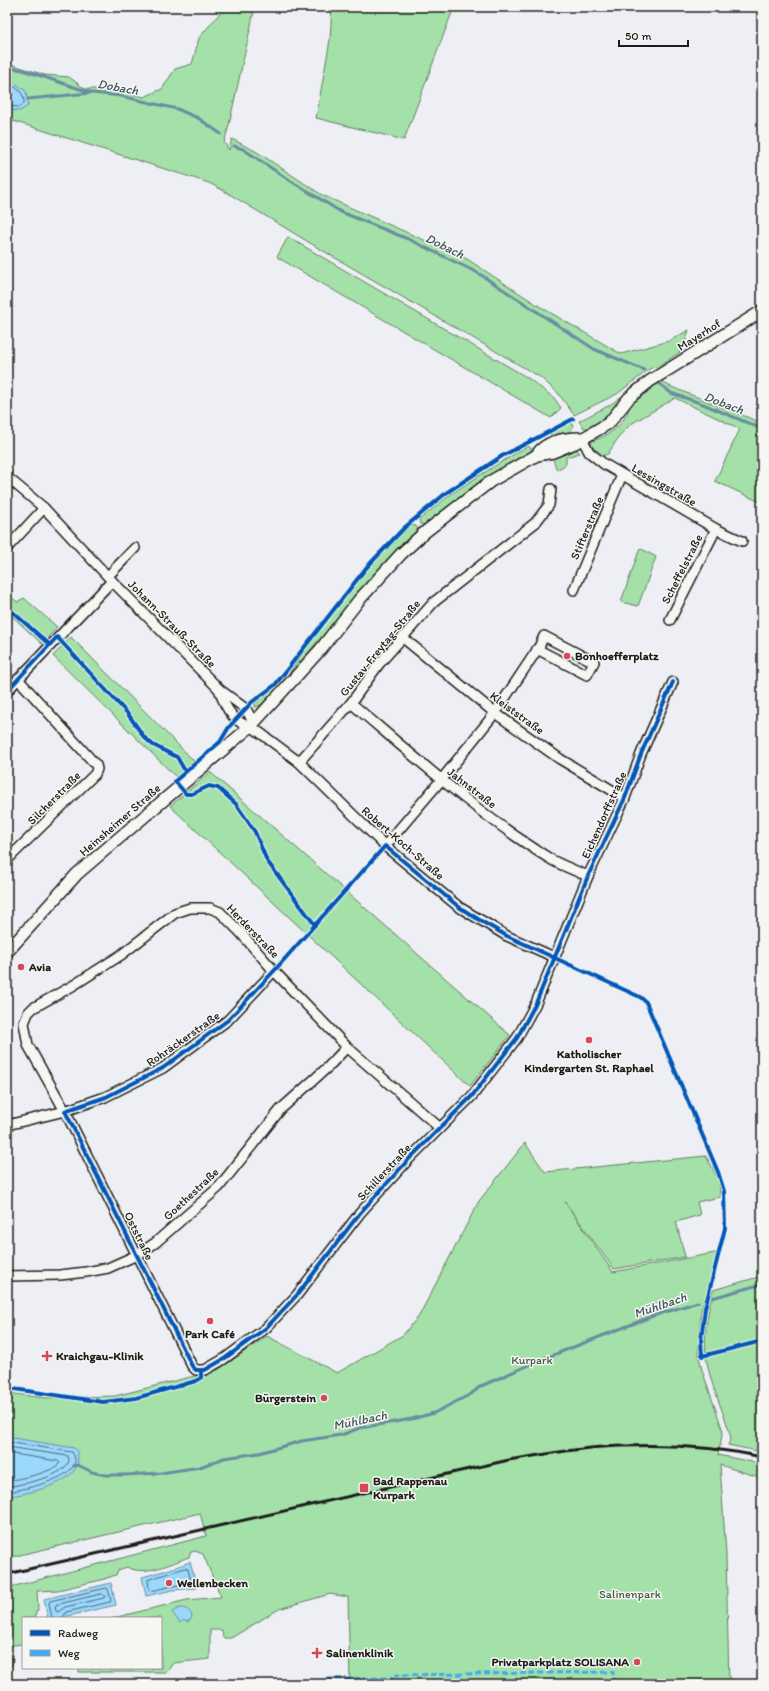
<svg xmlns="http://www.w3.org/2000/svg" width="769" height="1691" font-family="Itim,sans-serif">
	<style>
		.green { fill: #a4e1a8; stroke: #607e62 }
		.water { fill: #9bd8fc; stroke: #688da2 }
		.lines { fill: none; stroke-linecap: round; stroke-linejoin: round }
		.shore { stroke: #4f6776; stroke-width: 1 }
		.stream { stroke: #688da2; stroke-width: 3 }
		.minor-casing { stroke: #1c1c1c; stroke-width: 12 }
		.tertiary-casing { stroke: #1c1c1c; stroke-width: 14 }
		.minor { stroke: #f6f6f2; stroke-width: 9 }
		.tertiary { stroke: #f6f6f2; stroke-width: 11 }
		.rail { stroke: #1c1c1c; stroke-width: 3 }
		.quiet { stroke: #3fa9f5; stroke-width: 3; stroke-dasharray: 6 3; stroke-linecap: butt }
		.cycleway-casing { stroke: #f6f6f2; stroke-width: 6 }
		.cycleway { stroke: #0057b8; stroke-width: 4 }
		.poi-dot { fill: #d1495b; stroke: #f6f6f2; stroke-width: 1.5 }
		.labels { text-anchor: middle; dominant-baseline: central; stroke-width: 3; stroke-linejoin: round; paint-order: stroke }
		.street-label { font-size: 12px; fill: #1c1c1c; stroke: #f6f6f2 }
		.poi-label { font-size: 12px; font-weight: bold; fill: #1c1c1c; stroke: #f6f6f2; text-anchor: start }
		.park-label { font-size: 12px; fill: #455746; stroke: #f6f6f2 }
		.water-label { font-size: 13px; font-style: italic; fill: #42545f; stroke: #f6f6f2 }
	</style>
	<rect width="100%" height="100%" fill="#edeff4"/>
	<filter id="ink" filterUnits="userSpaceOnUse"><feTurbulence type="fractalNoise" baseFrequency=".025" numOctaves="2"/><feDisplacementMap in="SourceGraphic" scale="8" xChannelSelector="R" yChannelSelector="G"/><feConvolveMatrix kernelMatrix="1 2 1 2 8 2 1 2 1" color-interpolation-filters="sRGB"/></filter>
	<g filter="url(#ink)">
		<g class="green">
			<path d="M225 7H255L228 129 224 142 229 150 232 139 257 152 322 195 467 259 539 306 621 354 669 341 689 330 682 351 657 367 651 368 617 394 574 415 558 393 540 377 320 249 226 192 209 183 7 119V63L45 75 69 77 85 89H114L144 97 162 89 175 69 192 64 199 38Z"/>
			<path d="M332 7H454L404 140 316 118 330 40Z"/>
			<path d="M288 237 528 378 554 398 561 408 551 418 277 257Z"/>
			<path d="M662 381 669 386 762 423V503L715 481 740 429 675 398 631 424 620 435 608 454 598 457 590 442C604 437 618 430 625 417 628 414 628 409 630 406 637 395 651 386 662 381Z"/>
			<path d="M633 388 602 420 589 429 583 427 579 421 610 405Z"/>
			<path d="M571 421 573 427 569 433 552 438 550 434Z"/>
			<path d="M528 446 531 448 530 454 427 525 420 524 419 520 451 494 493 467Z"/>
			<path d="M572 449 577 450 580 453 566 457V464L557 470 552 457Z"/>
			<path d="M411 525 416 526 419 531 377 573 264 704 255 707V704L277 686 290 672 315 635 366 571Z"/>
			<path d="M640 548 656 557 638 606 621 602Z"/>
			<path d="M7 593 17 602 24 598 57 627 42 644 13 617 7 620Z"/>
			<path d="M71 637 194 761 176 777 53 656Z"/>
			<path d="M210 772 510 1035 470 1086 170 806Z"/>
			<path d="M525 1143 545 1172 706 1156 719 1181 720 1197 697 1202 700 1215 676 1222 685 1257 614 1269 565 1202 613 1272 720 1252 701 1310 698 1352 702 1370 723 1431 718 1455 762 1464V1478L720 1465 726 1554 729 1684H350L348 1597 330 1594 279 1609 231 1638H223L222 1630H210V1659L173 1663 167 1672H79V1668H161V1618H113L187 1600 221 1597 203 1554 195 1551 191 1552 189 1557C172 1563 145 1577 127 1567L118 1570 116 1575 101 1580 58 1590 37 1591 38 1610 36 1612 35 1616 37 1618H23V1644L13 1645 8 1648 7 1652 13 1659 12 1666 7 1667V1588L206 1536 200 1513 7 1558V1393L45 1398 115 1396 218 1370 267 1336 337 1373 403 1335 419 1316 479 1201Z"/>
			<path d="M762 1276V1452L728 1445 731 1438C725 1414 713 1391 708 1367 702 1342 707 1315 713 1290Z"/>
		</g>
		<g class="water">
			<path d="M7 81H12L26 91 28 106 20 111 7 110Z"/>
			<path d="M7 1437 74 1448C78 1451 78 1455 78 1459 78 1485 26 1493 7 1497Z"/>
			<path d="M190 1562 197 1588 173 1590 146 1596 142 1577 167 1570Z"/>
			<path d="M111 1583 116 1605 59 1618H48L44 1599Z"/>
			<path d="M179 1608C186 1608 191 1610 192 1617L190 1620 187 1622 183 1620 180 1623 172 1612Z"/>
		</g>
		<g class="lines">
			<g class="shore">
				<path d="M7 85C17 85 25 94 24 104L19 107 7 106"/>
				<path d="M7 1442 72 1452C90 1477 21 1490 7 1492"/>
				<path d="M7 1447 68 1456 69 1460C66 1477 22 1484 7 1487"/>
				<path d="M7 1453 58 1461 60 1463C50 1474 21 1478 7 1481"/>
				<path d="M186 1568 188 1569 191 1582 190 1584 172 1586 151 1591 149 1590 148 1580Z"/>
				<path d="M102 1594 105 1596 104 1598 65 1607 58 1612 56 1611 55 1607 56 1605Z"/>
				<path d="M52 1618 49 1603 50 1601 106 1588 108 1589 111 1600 110 1602 66 1612 63 1618"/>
			</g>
			<g class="stream">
				<path d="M7 67 23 70 92 93 121 96 177 109 198 118 221 134"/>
				<path d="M28 99 90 93"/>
				<path d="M234 146 243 149 286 178 341 212 408 239 478 273 594 349 644 370"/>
				<path d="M660 384 671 393 703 404 762 429"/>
				<path d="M712 1298 762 1284"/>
				<path d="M74 1466 78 1465 92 1472 105 1475H125L161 1473 200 1467 224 1458 259 1453 302 1441 341 1435 360 1428 412 1419 434 1413 471 1394 481 1386 543 1359 653 1316 698 1302"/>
			</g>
			<g class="minor-casing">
				<g id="minor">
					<path d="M582 438 589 452 604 464 716 529 742 541"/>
					<path d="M7 477 44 508 112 581 219 689 246 709 251 718V726"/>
					<path d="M7 548 44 508"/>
					<path d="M108 576 135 548"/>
					<path d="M574 590 622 475"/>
					<path d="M670 620 716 529"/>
					<path d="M402 637 495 713 560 759 625 798"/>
					<path d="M219 689C224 705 233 724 251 726L299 762 385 846 459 907 507 936 554 957"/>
					<path d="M7 691 112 581"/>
					<path d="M351 703C416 758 480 816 552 860 563 866 576 871 588 876"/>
					<path d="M299 762 351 703 379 664 434 602 535 523 549 505 551 489"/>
					<path d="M385 846 442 779 495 713 539 647 544 636 594 662 587 675 537 649"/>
					<path d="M7 860 95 774 97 769 96 765 18 679"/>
					<path d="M7 1125 65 1111 105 1097 163 1068 228 1020 274 971"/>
					<path d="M440 1128 347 1047 274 971 240 932 220 912 210 908H190L175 913 121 955 74 985 33 1008 28 1013 24 1023 28 1045 65 1111 192 1366 196 1370H205L224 1359 266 1328 297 1295 360 1213 409 1159 472 1096 517 1038 536 1003 588 876 625 798 641 754 673 682"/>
					<path d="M7 1276 60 1275 86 1272 108 1268 137 1255 155 1243 219 1187 281 1109 328 1067 347 1047"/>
				</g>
			</g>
			<g class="tertiary-casing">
				<g id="tertiary">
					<path d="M538 453C547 441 566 438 581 438"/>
					<path d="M7 952 77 874 119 838 251 726 320 650 359 600 401 554 425 532 491 481 537 455 553 452 575 443 609 423 629 398 650 381 762 311"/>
				</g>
			</g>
			<use href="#minor" class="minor"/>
			<use href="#tertiary" class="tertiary"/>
			<path class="rail" d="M7 1574 509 1460C546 1454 584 1447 622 1446 668 1444 717 1447 762 1457"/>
			<g class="quiet">
				<path d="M327 1679 392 1678"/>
				<path d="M393 1684 392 1678 397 1675 613 1672 614 1684"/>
			</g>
			<g class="cycleway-casing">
				<g id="cycleway">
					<path d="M7 607 50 645"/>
					<path d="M673 682 641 754 625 798 588 876 536 1003 517 1038 472 1096 409 1159 360 1213 297 1295 266 1328 224 1359 205 1370H196L192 1366 65 1111 106 1097 163 1068 228 1020 274 971 385 846 459 907 481 921 507 936 640 997 646 1002 718 1172 724 1191 725 1228 705 1308 701 1340 702 1356 762 1341"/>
					<path d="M7 691 57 637 128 714 144 737 153 745 177 757 185 771"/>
					<path d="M315 925 267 861 255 832 236 804 218 788 209 786 192 794H186L175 781 220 742 229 727 252 702 275 685 366 568 404 528 446 493 502 456 573 419"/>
					<path d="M7 1388 103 1402 136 1398 196 1381 201 1378V1371"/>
				</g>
			</g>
			<use href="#cycleway" class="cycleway"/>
		</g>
	</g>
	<g class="poi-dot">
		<circle cx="567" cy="656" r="4"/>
		<circle cx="21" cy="967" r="4"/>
		<circle cx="589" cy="1040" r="4"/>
		<circle cx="210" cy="1321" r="4"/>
		<path d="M45 1350h4v4h4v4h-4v4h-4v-4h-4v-4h4z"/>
		<circle cx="324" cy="1398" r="4"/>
		<rect x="359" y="1483" width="10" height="10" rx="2"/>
		<circle cx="169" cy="1583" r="4"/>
		<path d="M315 1647h4v4h4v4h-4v4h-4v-4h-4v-4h4z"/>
		<circle cx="637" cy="1662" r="4"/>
	</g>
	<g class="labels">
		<g class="street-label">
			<text transform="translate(699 335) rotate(-32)">Mayerhof</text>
			<text transform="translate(664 485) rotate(30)">Lessingstraße</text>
			<text transform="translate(587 528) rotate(-67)">Stifterstraße</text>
			<text transform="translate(682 569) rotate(-63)">Scheffelstraße</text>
			<text transform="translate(172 624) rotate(45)">Johann-Strauß-Straße</text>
			<text transform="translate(380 648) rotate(-51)">Gustav-Freytag-Straße</text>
			<text transform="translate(517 713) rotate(36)">Kleiststraße</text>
			<text transform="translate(472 788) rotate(38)">Jahnstraße</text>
			<text transform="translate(54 798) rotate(-45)">Silcherstraße</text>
			<text transform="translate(604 815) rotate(-66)">Eichendorffstraße</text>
			<text transform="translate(120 820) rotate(-41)">Heinsheimer Straße</text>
			<text transform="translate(403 843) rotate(41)">Robert-Koch-Straße</text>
			<text transform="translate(253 931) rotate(46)">Herderstraße</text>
			<text transform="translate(183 1039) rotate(-35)">Rohräckerstraße</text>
			<text transform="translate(384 1172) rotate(-47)">Schillerstraße</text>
			<text transform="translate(191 1194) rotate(-43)">Goethestraße</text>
			<text transform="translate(139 1236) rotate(64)">Oststraße</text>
		</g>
		<g class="poi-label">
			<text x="575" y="656">Bonhoefferplatz</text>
			<text x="29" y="967">Avia</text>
			<text x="589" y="1054" text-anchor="middle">Katholischer<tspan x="589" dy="14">Kindergarten St. Raphael</tspan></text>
			<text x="210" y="1334" text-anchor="middle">Park Café</text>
			<text x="56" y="1356">Kraichgau-Klinik</text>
			<text x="316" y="1398" text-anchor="end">Bürgerstein</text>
			<text x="373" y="1481">Bad Rappenau<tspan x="373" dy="14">Kurpark</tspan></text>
			<text x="177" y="1583">Wellenbecken</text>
			<text x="326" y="1653">Salinenklinik</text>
			<text x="629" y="1662" text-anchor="end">Privatparkplatz SOLISANA</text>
		</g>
		<g class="park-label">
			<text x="532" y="1360">Kurpark</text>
			<text x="630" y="1594">Salinenpark</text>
		</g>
		<g class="water-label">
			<text transform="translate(118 87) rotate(10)">Dobach</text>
			<text transform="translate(445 246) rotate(26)">Dobach</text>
			<text transform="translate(724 403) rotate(21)">Dobach</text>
			<text transform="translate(660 1305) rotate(-19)">Mühlbach</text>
			<text transform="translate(360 1420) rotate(-12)">Mühlbach</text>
		</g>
	</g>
	<rect width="769" height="1691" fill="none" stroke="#f6f6f2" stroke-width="24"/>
	<rect x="12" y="12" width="745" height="1667" fill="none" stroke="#1c1c1c" stroke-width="1.5" filter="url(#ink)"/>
	<rect x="22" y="1617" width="140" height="52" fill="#f6f6f2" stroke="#9f9f9c"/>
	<rect x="30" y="1630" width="20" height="6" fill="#0057b8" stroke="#9f9f9c"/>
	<text x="58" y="1637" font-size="12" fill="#1c1c1c">Radweg</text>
	<rect x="30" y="1650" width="20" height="6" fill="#3fa9f5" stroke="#9f9f9c"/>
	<text x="58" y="1657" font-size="12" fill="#1c1c1c">Weg</text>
	<path d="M619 40v6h69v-6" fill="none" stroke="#1c1c1c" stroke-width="2"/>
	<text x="625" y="40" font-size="12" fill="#1c1c1c" stroke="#f6f6f2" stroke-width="3" paint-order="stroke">50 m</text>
</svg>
